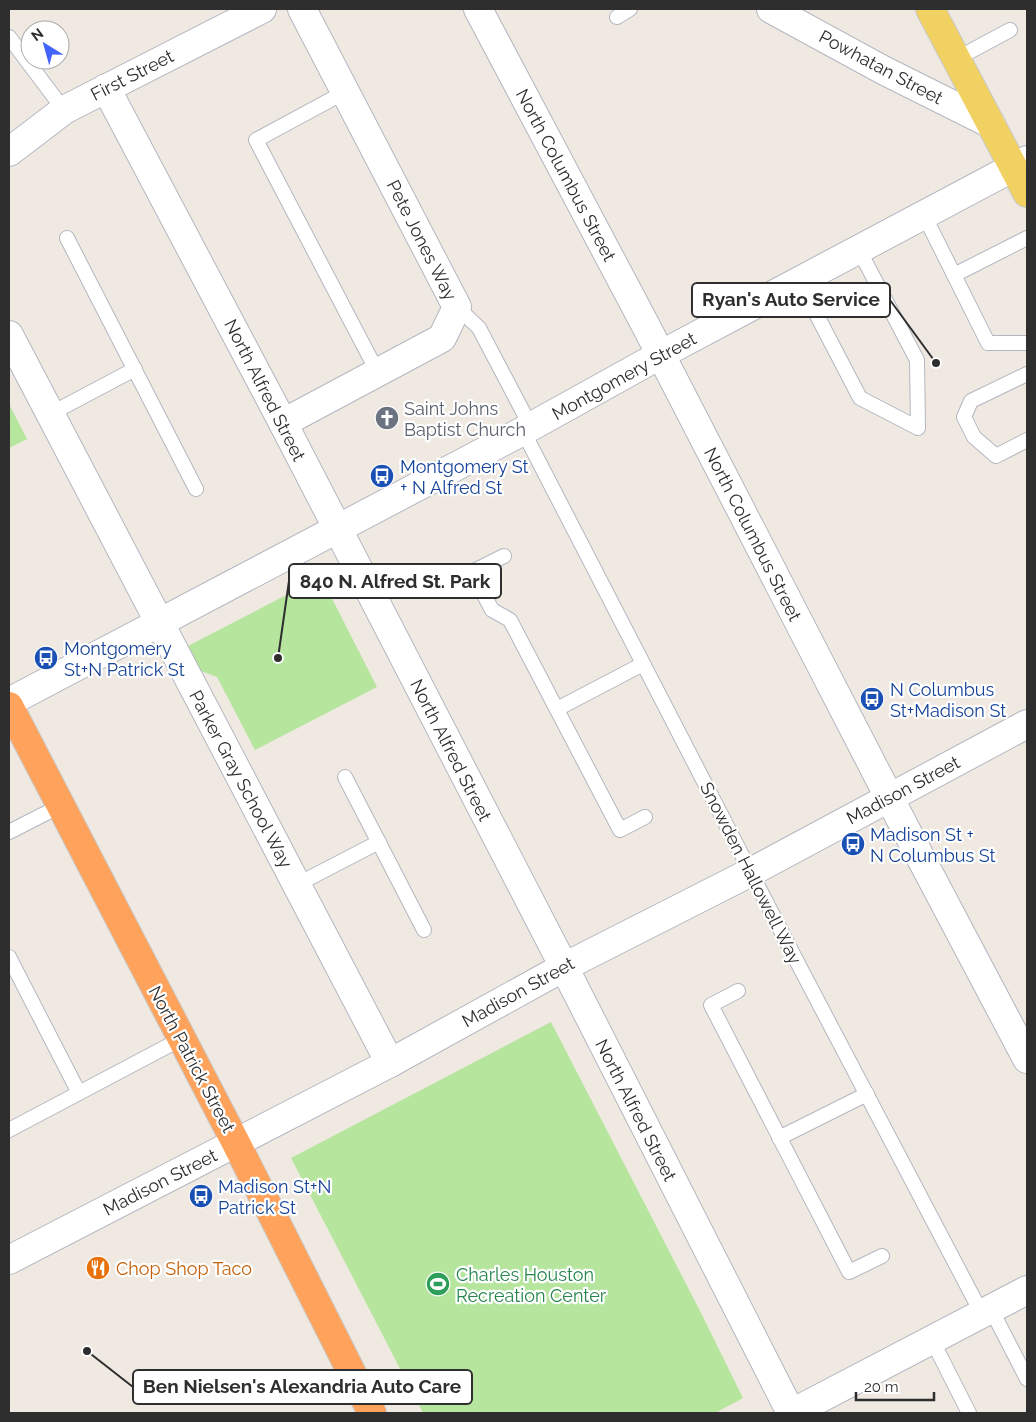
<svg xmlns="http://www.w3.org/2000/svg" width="1036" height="1422" font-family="Raleway,sans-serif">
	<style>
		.green { fill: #b6e59e }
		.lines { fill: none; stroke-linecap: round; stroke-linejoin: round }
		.lane-casing { stroke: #b4b7c1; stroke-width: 16 }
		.street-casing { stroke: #b4b7c1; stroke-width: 30 }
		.secondary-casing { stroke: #b4b7c1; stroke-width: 30 }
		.primary-casing { stroke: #c9c9c9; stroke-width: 30 }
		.highway-casing { stroke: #c9c9c9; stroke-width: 30 }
		.lane { stroke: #fff; stroke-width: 14 }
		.street { stroke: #fff; stroke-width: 28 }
		.secondary { stroke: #fff; stroke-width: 28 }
		.primary { stroke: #f2d163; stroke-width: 28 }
		.highway { stroke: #ffa35c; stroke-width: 28 }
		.labels { text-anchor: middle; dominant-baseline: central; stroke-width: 4.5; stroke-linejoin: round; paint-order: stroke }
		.street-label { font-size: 18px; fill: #2e2e2e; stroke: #fff }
		.worship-label { font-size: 18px; fill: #5b616d; stroke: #fff; text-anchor: start }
		.transit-label { font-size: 18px; fill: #164399; stroke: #fff; text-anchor: start }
		.food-label { font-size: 18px; fill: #c56008; stroke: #fff; text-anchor: start }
		.leisure-label { font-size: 18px; fill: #27864d; stroke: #fff; text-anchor: start }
		.leader { fill: none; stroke: #2e2e2e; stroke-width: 2 }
		.callout-dot { fill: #2e2e2e; stroke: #fff; stroke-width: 2 }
		.callout { fill: #fff; stroke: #2e2e2e; stroke-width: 2 }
		.callout-label { font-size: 19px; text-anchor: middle; font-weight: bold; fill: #2e2e2e }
	</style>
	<rect width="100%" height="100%" fill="#efe9e1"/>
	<g class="green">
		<path d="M9 404 27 439 9 448Z"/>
		<path d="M321 577 377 687 255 750 217 677 201 671 188 646Z"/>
		<path d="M551 1022 700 1311 743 1398 715 1413H423L291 1158Z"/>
	</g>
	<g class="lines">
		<g class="lane-casing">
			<g id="lane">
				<path d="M617 17 630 9"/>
				<path d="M9 37 64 110"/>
				<path d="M956 59 1010 30"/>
				<path d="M345 92 256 140 378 373"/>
				<path d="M924 215 988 343H1027"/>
				<path d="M67 238 196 489"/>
				<path d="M954 275 1027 238"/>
				<path d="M799 281 860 398 918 428 917 360 859 250"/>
				<path d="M457 307 479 328 531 427"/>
				<path d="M1027 374 971 401 964 417 974 437 996 456 1027 440"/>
				<path d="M50 414 135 369"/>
				<path d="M523 431 794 956 982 1314"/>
				<path d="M504 556 472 572 492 610 510 620 620 830 645 817"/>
				<path d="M557 709 643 664"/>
				<path d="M345 777 424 930"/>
				<path d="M9 832 60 806"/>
				<path d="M296 885 379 842"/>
				<path d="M9 957 79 1093"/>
				<path d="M738 991 711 1005 849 1272 882 1256"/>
				<path d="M9 1130 181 1039"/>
				<path d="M779 1138 867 1094"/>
				<path d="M991 1309 1027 1379"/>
				<path d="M932 1340 969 1413"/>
			</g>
		</g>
		<g class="street-casing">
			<g id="street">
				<path d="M478 9 647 328 905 828 1027 1059"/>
				<path d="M106 88 283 423 564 967 791 1413"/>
				<path d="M9 152 64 110 262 9"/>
				<path d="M9 335 390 1063"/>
				<path d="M283 423 442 338 457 307 302 9"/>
			</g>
		</g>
		<g class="secondary-casing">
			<g id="secondary">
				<path d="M771 9 883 70 991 124"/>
				<path d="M9 702 523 431 660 355 1027 160"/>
				<path d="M9 1260 390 1063 564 967 751 872 1027 724"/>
				<path d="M792 1413 1027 1290"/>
			</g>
		</g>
		<g class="primary-casing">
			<path id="primary" d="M930 9 1027 193"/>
		</g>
		<g class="highway-casing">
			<path id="highway" d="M9 706 236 1143 372 1413"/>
		</g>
		<use href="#lane" class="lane"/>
		<use href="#street" class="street"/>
		<use href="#secondary" class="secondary"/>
		<use href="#primary" class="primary"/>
		<use href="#highway" class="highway"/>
	</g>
	<defs>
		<g id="church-disc" transform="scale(1.25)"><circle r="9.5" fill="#6b7280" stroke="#fff"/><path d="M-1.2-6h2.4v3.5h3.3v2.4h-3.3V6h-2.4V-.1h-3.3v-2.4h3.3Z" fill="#fff"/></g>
		<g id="bus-disc" transform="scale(1.25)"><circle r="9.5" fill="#1a4fb4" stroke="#fff"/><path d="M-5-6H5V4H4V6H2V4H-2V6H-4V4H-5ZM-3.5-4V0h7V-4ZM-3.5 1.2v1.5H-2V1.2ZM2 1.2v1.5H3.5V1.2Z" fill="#fff"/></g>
		<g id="restaurant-disc" transform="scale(1.25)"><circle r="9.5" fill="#e8710a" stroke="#fff"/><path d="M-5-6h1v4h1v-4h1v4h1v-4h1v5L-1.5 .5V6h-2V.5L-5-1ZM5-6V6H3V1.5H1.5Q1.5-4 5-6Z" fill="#fff"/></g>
		<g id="stadium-disc" transform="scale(1.25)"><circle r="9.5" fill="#2e9e5b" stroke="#fff"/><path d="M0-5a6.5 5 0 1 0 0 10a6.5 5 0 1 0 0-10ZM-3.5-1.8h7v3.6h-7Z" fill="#fff"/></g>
	</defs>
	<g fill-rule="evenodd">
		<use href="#church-disc" x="387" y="418"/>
		<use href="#bus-disc" x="382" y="476"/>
		<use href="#bus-disc" x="46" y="658"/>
		<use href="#bus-disc" x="872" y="699"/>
		<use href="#bus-disc" x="853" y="844"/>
		<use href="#bus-disc" x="201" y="1196"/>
		<use href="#restaurant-disc" x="98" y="1268"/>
		<use href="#stadium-disc" x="438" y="1284"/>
	</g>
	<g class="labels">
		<g class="street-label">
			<text transform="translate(881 67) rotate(28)">Powhatan Street</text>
			<text transform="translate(132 75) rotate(-27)">First Street</text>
			<text transform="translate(566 175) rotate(62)">North Columbus Street</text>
			<text transform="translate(422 240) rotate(63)">Pete Jones Way</text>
			<text transform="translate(624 376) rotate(-29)">Montgomery Street</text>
			<text transform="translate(265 390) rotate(63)">North Alfred Street</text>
			<text transform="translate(753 534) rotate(63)">North Columbus Street</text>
			<text transform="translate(451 750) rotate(63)">North Alfred Street</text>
			<text transform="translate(241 779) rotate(62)">Parker Gray School Way</text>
			<text transform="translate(903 790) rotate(-28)">Madison Street</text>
			<text transform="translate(751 873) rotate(63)">Snowden Hallowell Way</text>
			<text transform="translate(518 992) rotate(-29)">Madison Street</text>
			<text transform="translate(192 1059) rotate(62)">North Patrick Street</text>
			<text transform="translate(636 1110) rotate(63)">North Alfred Street</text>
			<text transform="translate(160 1182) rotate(-27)">Madison Street</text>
		</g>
		<g class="worship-label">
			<text x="404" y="408">Saint Johns<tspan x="404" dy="21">Baptist Church</tspan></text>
		</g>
		<g class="transit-label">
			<text x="400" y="466">Montgomery St<tspan x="400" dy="21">+ N Alfred St</tspan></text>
			<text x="64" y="648">Montgomery<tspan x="64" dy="21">St+N Patrick St</tspan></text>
			<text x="890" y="689">N Columbus<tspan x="890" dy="21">St+Madison St</tspan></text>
			<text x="870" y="834">Madison St +<tspan x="870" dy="21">N Columbus St</tspan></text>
			<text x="218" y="1186">Madison St+N<tspan x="218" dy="21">Patrick St</tspan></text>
		</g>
		<g class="food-label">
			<text x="116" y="1268">Chop Shop Taco</text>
		</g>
		<g class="leisure-label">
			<text x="456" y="1274">Charles Houston<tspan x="456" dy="21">Recreation Center</tspan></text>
		</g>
	</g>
	<path class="leader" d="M936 363L890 300M278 658L289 581M87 1351L133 1387"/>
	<g class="callout-dot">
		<circle cx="936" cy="363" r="5"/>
		<circle cx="278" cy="658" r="5"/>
		<circle cx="87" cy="1351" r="5"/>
	</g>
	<g class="callout">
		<rect x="692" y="283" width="198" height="34" rx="5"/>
		<rect x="289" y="564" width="212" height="34" rx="5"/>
		<rect x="133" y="1370" width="339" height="34" rx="5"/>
	</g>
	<g class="callout-label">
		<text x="791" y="306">Ryan's Auto Service</text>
		<text x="395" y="588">840 N. Alfred St. Park</text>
		<text x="302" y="1393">Ben Nielsen's Alexandria Auto Care</text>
	</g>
	<rect width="1036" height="1422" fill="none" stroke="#2e2e2e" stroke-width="20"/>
	<g transform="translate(45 45) rotate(323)"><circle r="24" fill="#ffffff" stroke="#ababab"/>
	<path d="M0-4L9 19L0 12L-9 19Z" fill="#4264fb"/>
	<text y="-8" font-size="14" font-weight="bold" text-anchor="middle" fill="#2e2e2e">N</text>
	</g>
	<path d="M856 1392v8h78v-8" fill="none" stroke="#2e2e2e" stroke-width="2.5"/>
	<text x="864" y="1392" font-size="15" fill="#2e2e2e" stroke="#ffffff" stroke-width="4" paint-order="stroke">20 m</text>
</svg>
